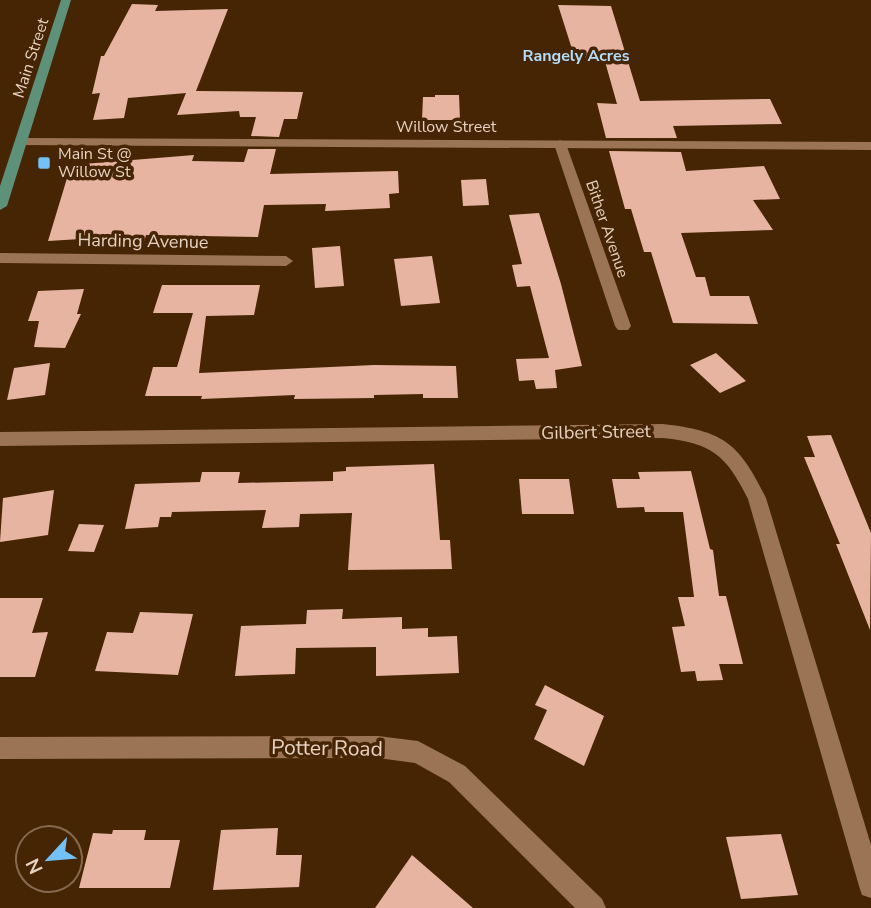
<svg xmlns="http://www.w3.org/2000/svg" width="871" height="908" font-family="'Nunito Sans',sans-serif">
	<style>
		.building { fill: #e8b4a2 }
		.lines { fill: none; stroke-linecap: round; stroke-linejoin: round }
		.minor { fill: #9a7454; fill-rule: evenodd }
		.tertiary { fill: #9a7454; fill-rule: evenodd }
		.primary { fill: #5e9179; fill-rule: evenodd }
		.poi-dot { fill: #73c1f6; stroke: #462504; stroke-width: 2.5 }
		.labels { text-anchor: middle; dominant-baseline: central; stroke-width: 7; stroke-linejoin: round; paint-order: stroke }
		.far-neighbourhood-label { font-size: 16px; font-weight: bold; fill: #b3ddfb; stroke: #462504 }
		.far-street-label { font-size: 16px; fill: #e7d2c1; stroke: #462504 }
		.far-poi-label { font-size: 16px; fill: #e7d2c1; stroke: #462504; text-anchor: start }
		.street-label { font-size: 18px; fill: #e7d2c1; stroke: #462504 }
		.near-street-label { font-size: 21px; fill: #e7d2c1; stroke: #462504 }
	</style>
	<rect width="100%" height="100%" fill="#462504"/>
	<g class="building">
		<path d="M132 4 158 5 155 11 228 9 196 91 303 92 297 119H284L279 137 251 136 256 117H240L239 111 177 115 186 93 128 98 124 118 93 120 100 93 92 94 101 56H104Z"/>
		<path d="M558 5 611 6 640 101 770 99 782 124 673 126 677 138H606L597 103 617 104 604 58H581L579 49H572Z"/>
		<path d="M435 95H459L460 120H422L423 97H435Z"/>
		<path d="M248 149H276L270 174 398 171 399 193 389 194 390 208 325 211 326 204 264 205 258 237 146 235 144 242H110L113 237 48 241 71 165 194 155 192 161 244 162Z"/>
		<path d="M609 151 681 152 686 171 764 166 780 199 753 200 773 230 681 233 696 277H705L710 296H749L758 324 673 323 651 252H644L631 209H625Z"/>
		<path d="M486 179 489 205 463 206 461 180Z"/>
		<path d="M539 213 561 284 582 366 555 370 557 388 536 389 534 380 519 381 516 359 549 358 530 286 517 287 512 265 522 264 509 215Z"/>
		<path d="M340 246 344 286 315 288 312 248Z"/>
		<path d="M432 256 440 303 401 306 394 259Z"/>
		<path d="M162 285H260L254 315 206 316 199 373 374 365 456 366 458 398H423V394L374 395V398L294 399 295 395 201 399 202 396H145L153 367H177L193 313H153Z"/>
		<path d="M84 289 77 314H81L65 348 34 347 39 321H28L38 291Z"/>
		<path d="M716 353 746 381 720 393 690 365Z"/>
		<path d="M50 363 45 395 7 400 14 368Z"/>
		<path d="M831 435 871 533 870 630 836 544H840L804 457H815L807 436Z"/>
		<path d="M434 464 440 540H450L452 569 348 570 352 513 300 514 299 527 262 528 266 510 172 512 171 517H160L158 527 125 529 135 484 200 482 202 472H240L238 483 333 481V472L346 471V467Z"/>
		<path d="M691 471 710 549 713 550 719 596H726L743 664H719L723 680 697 681 695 671 681 672 672 627 685 626 678 597H694L683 512H645L644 507 617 508 612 479H640L638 472Z"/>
		<path d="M519 479H569L574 514H522Z"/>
		<path d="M54 490 48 535 0 542 3 498Z"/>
		<path d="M79 524 104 525 94 552 68 551Z"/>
		<path d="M0 598H43L32 633 48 632 35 677H0Z"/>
		<path d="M343 609 342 619 402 617V629L428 628V637L457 636 459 673 376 676V647L296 648 295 674 235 676 241 626 306 624 307 610Z"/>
		<path d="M140 612 193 614 178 675 95 671 107 632 133 633Z"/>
		<path d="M545 685 604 716 584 766 534 739 547 710 535 705Z"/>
		<path d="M278 828 276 855H302L299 887 213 890 221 830Z"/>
		<path d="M113 830H146L144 840H180L170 888H79L93 833 112 834Z"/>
		<path d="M781 834 798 895 741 899 726 837Z"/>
		<path d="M412 855 473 908H375Z"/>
	</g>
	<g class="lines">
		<g class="minor">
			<path d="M560 140 566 144 631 326 628 330H618L615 326 554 144Z"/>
			<path d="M0 253 286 256 293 261 286 266 0 263Z"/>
			<path d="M663 424C724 431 739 443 766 498L871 845V898L862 895 859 886 748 499C726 455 712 443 663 438L0 446V432Z"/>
			<path d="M378 736 418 741 465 766 602 899 606 908H575L449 782 415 763 378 758 0 759V737Z"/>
		</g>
		<path class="tertiary" d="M22 138 871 142V150L18 145 16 142Z"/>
		<path class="primary" d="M61 0H71L7 206 0 210V186Z"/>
	</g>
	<rect class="poi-dot" x="37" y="156" width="14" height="14" rx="3.5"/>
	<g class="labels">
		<g class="far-neighbourhood-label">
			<text x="576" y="56">Rangely Acres</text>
		</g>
		<g class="far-street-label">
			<text transform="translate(31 58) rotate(-72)">Main Street</text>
			<text x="446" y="127">Willow Street</text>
			<text transform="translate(607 229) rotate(71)">Bither Avenue</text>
		</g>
		<g class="far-poi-label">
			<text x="58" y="154">Main St @<tspan x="58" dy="18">Willow St</tspan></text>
		</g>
		<g class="street-label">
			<text transform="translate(143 241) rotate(1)">Harding Avenue</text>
			<text transform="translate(596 432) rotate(-1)">Gilbert Street</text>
		</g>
		<g class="near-street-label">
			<text transform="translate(327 748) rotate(1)">Potter Road</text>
		</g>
	</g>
	<g transform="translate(49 859) rotate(244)"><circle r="33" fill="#462504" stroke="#866a50" stroke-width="2"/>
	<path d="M0-5L12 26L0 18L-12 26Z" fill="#73c1f6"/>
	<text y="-10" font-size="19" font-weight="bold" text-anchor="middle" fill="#e7d2c1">N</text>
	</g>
</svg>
